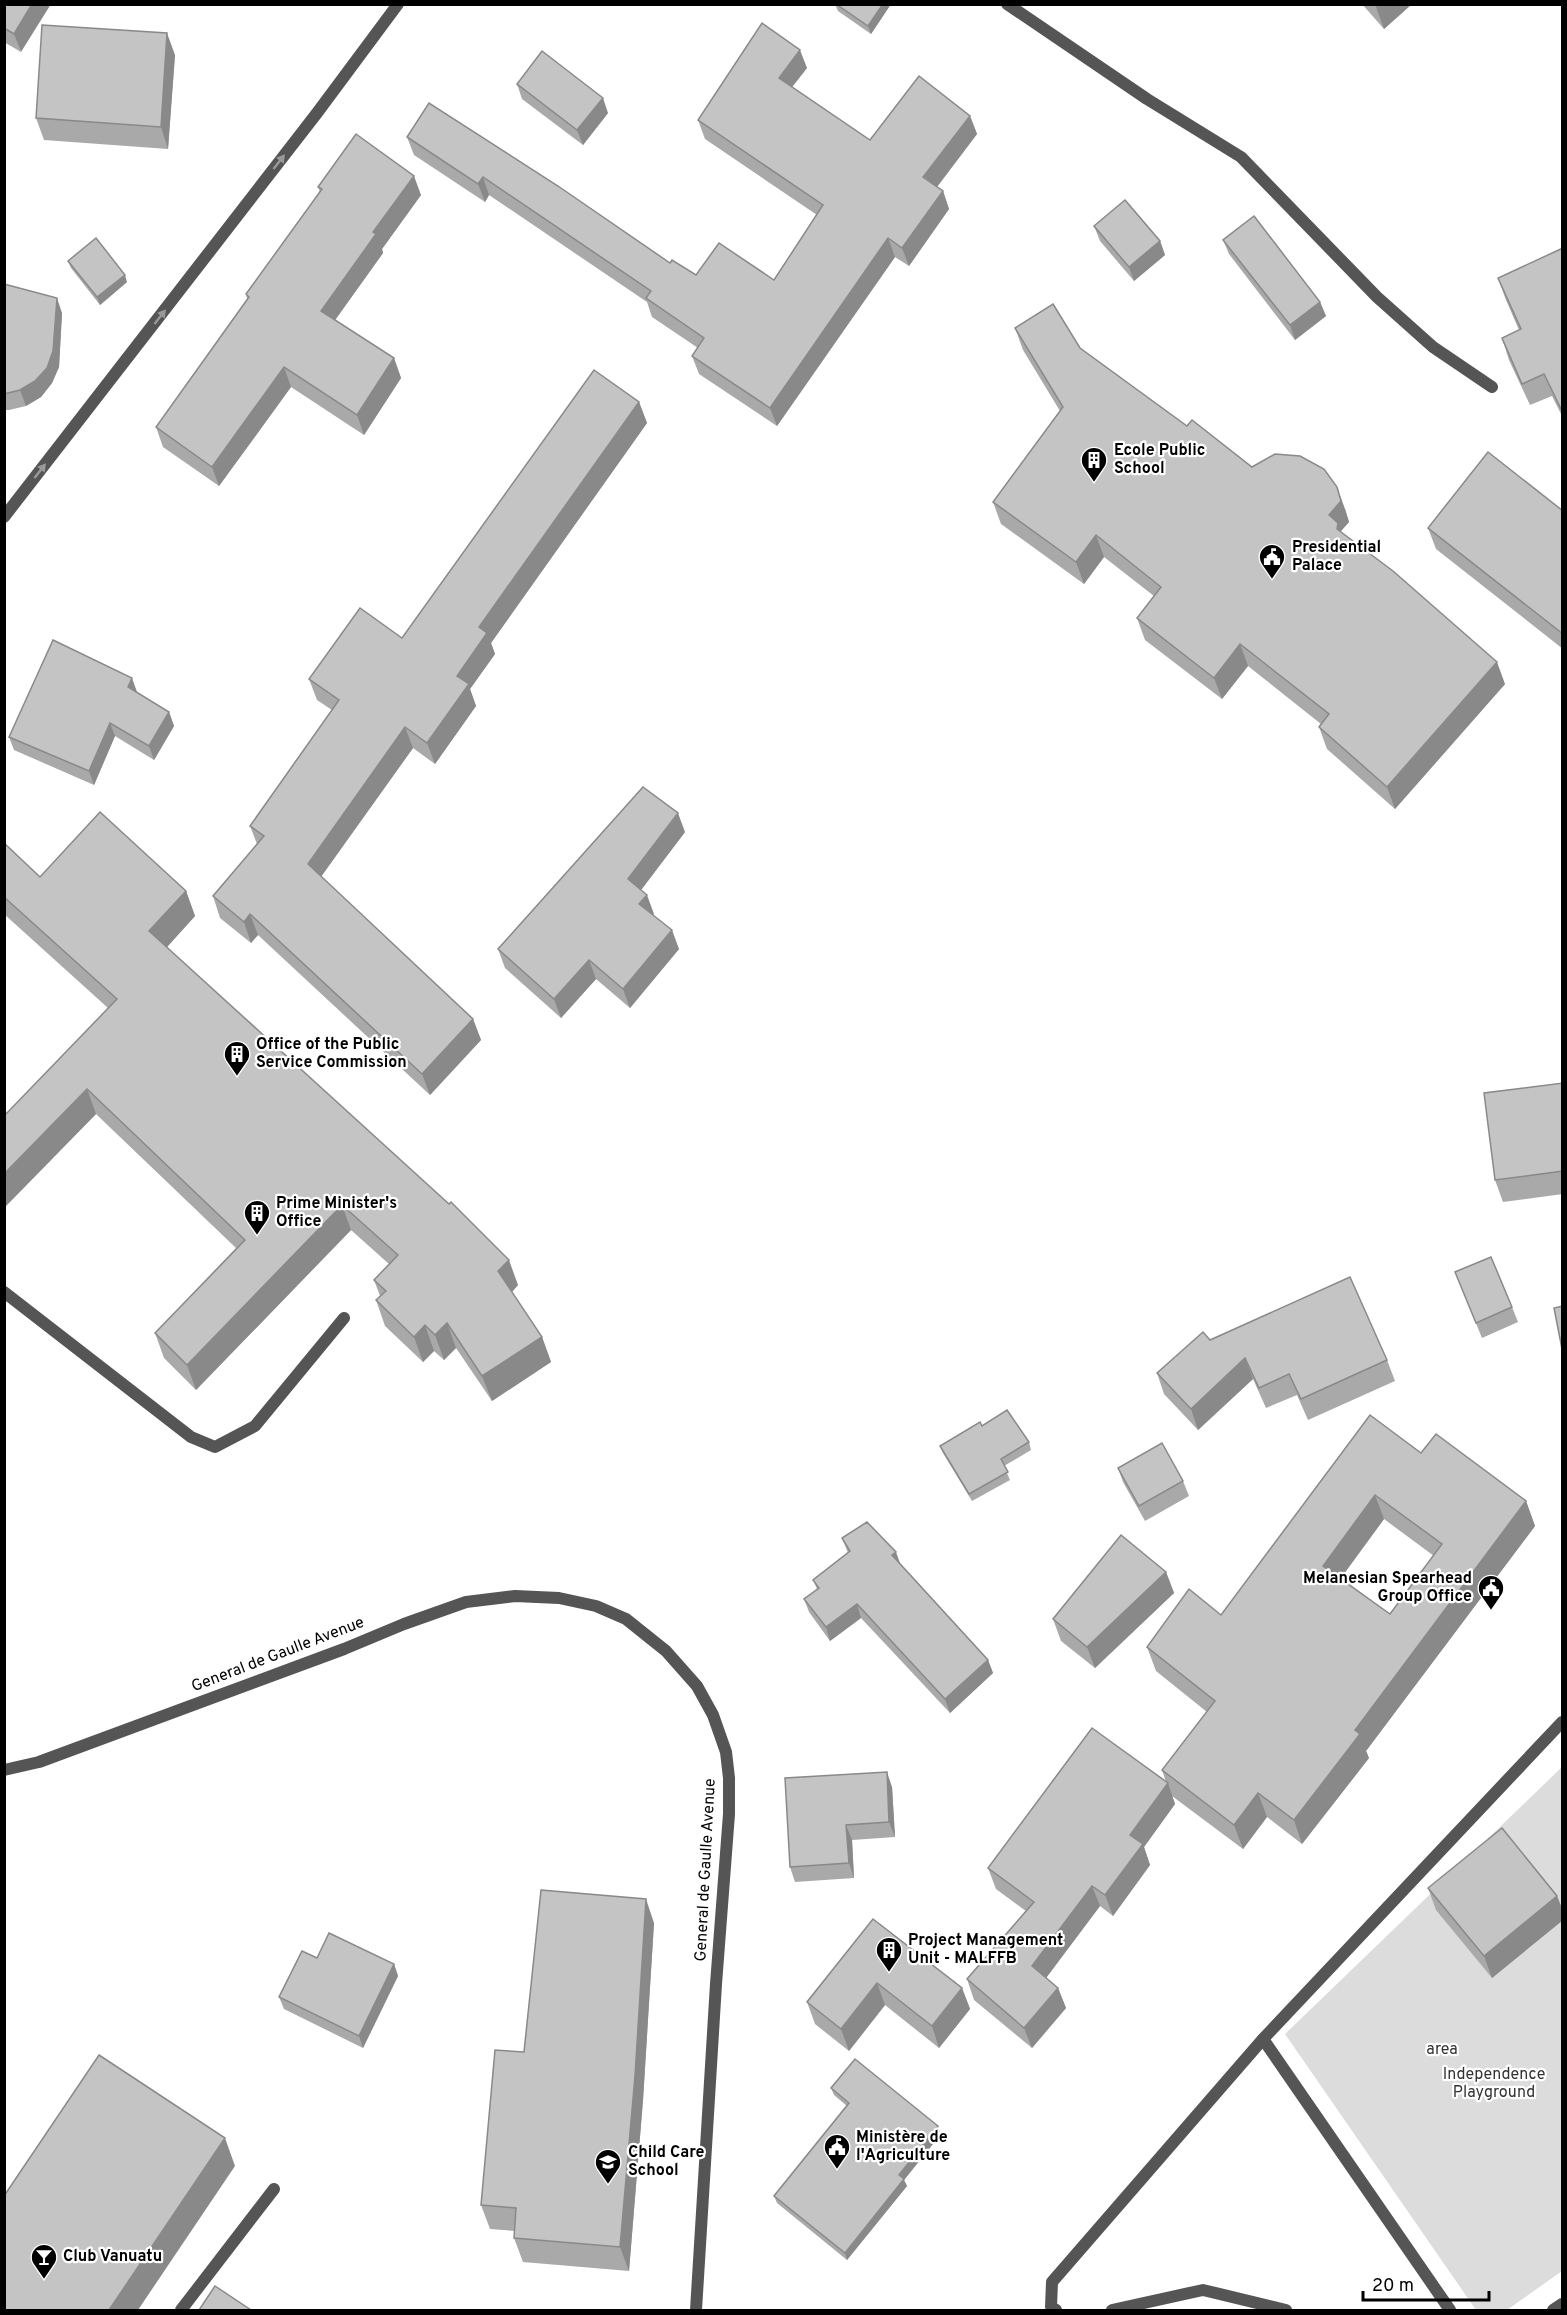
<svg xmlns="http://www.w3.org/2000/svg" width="1567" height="2315" font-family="Overpass,sans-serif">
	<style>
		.green { fill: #dcdcdc }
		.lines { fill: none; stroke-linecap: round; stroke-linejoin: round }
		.service { stroke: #555; stroke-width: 12 }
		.minor { stroke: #555; stroke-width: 12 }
		.wall { fill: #a9a9a9; fill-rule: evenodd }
		.shaded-wall { fill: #898989 }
		.building { fill: #c4c4c4; stroke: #898989; stroke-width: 1.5; fill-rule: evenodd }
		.oneway { fill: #999 }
		.labels { text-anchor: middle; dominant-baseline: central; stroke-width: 4.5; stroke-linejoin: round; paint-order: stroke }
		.poi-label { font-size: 16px; font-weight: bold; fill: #000; stroke: #fff; text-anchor: start }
		.street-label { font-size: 16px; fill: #000; stroke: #fff }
		.park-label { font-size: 16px; fill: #333; stroke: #fff }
	</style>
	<rect width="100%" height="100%" fill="#fff"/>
	<path class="green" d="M1562 1767V2271L1507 2310H1476L1285 2034Z"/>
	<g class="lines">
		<g class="service">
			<path d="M4 1292 191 1437 215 1447 255 1426 344 1318"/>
			<path d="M1263 2039 1450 2310"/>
			<path d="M181 2310 274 2189"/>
			<path d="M1056 2310 1051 2307 1052 2282 1263 2039 1562 1722"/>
			<path d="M1112 2310 1203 2290 1286 2310"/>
		</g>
		<g class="minor">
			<path d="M1007 4 1147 99 1241 157 1377 297 1433 347 1492 387"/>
			<path d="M4 517 317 113 398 4"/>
			<path d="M4 1770 39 1762 344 1649 404 1624 466 1602 515 1596 559 1598 596 1606 626 1619 666 1651 697 1686 713 1715 726 1752 729 1778V1814L716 1984 696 2310"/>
			<path d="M1553 2310 1562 2304"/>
		</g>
	</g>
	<g class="wall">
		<path d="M4 4 21 52 4 42Z"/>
		<path d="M835 4H891L871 34 838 11Z"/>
		<path d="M1362 4H1412L1384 29Z"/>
		<path d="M175 55 168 149 44 140 36 118Z"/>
		<path d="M807 68 792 87 870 140 970 116 977 134 937 187 943 191 949 209 909 266 895 257 777 426 699 374 692 356 698 348 652 317 647 302 489 195 485 202 414 155 407 137 696 275 774 280 817 215 705 139 698 120Z"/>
		<path d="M517 84 608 113 583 145 522 99Z"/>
		<path d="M318 187 421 195 382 249 383 253 335 320 394 358 401 378 364 435 291 387 219 486 163 447 156 427 247 299 246 294 320 192Z"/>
		<path d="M1094 226 1160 241 1165 255 1134 281 1100 241Z"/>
		<path d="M1223 240 1320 302 1326 316 1295 340 1229 254Z"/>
		<path d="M1563 248V418L1552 396 1530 405 1509 360 1502 338 1519 330 1506 300 1498 278Z"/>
		<path d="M68 261 127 282 100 305 71 268Z"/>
		<path d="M4 284 62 313 59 367 52 383 41 397 26 406 9 410H4Z"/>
		<path d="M1015 328 1080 348 1187 426 1252 467 1345 509 1349 522 1341 531 1342 533 1505 684 1395 809 1327 749 1319 727 1321 724 1248 666 1222 699 1145 640 1137 618 1154 596 1104 557 1084 584 1001 524 993 502 1060 411 1023 350Z"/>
		<path d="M639 402 647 423 491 643 495 654 470 689 476 706 435 764 413 748 321 877 473 1019 481 1040 430 1095 258 935 251 943 220 918 213 896 257 844 250 826 332 710 317 700 309 679 402 638Z"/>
		<path d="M1563 511V649L1436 549 1428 528Z"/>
		<path d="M137 692 169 712 174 726 154 760 115 736 94 785 14 750 9 737Z"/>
		<path d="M685 832 641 890 653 915 679 949 630 1008 596 979 561 1018 505 968 498 949Z"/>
		<path d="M4 843 40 877 186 891 195 916 167 947 518 1285 512 1292 542 1337 551 1362 492 1401 456 1348 444 1360 434 1351 423 1362 385 1326 376 1300 380 1296 374 1280 389 1264 351 1230 196 1390 164 1358 155 1333 236 1248 96 1114 4 1208 108 1008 4 914Z"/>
		<path d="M1563 1083V1194L1503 1202 1495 1180Z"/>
		<path d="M1455 1272 1512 1307 1518 1322 1482 1338Z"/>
		<path d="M1210 1340 1387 1360 1395 1381 1308 1420 1297 1395 1266 1408 1253 1379 1198 1430 1164 1394 1157 1373Z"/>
		<path d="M982 1426 1029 1442 1031 1450 1004 1466 1010 1480 972 1501 943 1453 940 1446Z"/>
		<path d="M1421 1453 1526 1501 1535 1526 1366 1751 1369 1758 1302 1844 1267 1817 1243 1849 1172 1796 1175 1804 1144 1847 1150 1865 1113 1916 1100 1906 1046 1978 1058 1988 1066 2008 1032 2048 974 2000 967 1979 1026 1911 996 1889 988 1868 1166 1782 1162 1770 1207 1712 1156 1671 1147 1647 1221 1615ZM1384 1519 1434 1556 1390 1614 1341 1578Z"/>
		<path d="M1118 1468 1183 1481 1189 1496 1145 1521 1123 1482Z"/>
		<path d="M842 1538 901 1566 988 1660 993 1673 950 1713 861 1618 830 1641 809 1612 804 1599 817 1589 813 1580 848 1553Z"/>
		<path d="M1166 1572 1174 1593 1095 1668 1061 1641 1053 1619Z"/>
		<path d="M892 1787 895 1837 852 1840 854 1878 795 1882 790 1867Z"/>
		<path d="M1428 1888 1557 1896 1563 1911V1920L1492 1978 1436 1910Z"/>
		<path d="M873 1919 962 1988 970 2009 939 2048 885 2005 849 2051 815 2024 807 2002Z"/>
		<path d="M654 1923 643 2100 629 2271 523 2262 514 2238 515 2231 490 2229 481 2205 524 2052Z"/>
		<path d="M317 1958 394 1964 398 1976 363 2048 284 2009 279 1997Z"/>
		<path d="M831 2088 938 2126 941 2134 904 2180 907 2186 847 2260 777 2203 774 2196 847 2106 834 2095Z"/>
	</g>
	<g class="shaded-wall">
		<path d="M32 4H51L21 52 14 34Z"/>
		<path d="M883 4H891L871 34 868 26Z"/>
		<path d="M1379 4H1412L1384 29 1376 7Z"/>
		<path d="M167 33 175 55 168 149 161 127Z"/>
		<path d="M800 50 807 68 785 96 779 78Z"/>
		<path d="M603 98 608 113 583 145 577 130Z"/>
		<path d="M970 116 977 134 930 196 923 177Z"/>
		<path d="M414 176 421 195 382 249 383 253 328 330 321 311 373 232Z"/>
		<path d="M483 177 489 195 485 202 478 184Z"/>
		<path d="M943 191 949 209 909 266 902 248Z"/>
		<path d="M888 238 895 257 777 426 770 408Z"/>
		<path d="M1160 241 1165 255 1134 281 1129 267Z"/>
		<path d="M125 275 127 282 100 305 97 297Z"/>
		<path d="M57 298 62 313 59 367 52 383 41 397 26 406 20 390Z"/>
		<path d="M1320 302 1326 316 1295 340 1290 325Z"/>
		<path d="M394 358 401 378 364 435 357 415Z"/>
		<path d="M284 367 291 387 219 486 212 467Z"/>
		<path d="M639 402 647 423 491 643 495 654 470 689 476 706 435 764 427 743 479 627Z"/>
		<path d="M1337 487 1345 509 1349 522 1341 531 1346 545 1329 515Z"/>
		<path d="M1096 535 1104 557 1084 584 1076 562Z"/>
		<path d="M1240 644 1248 666 1222 699 1214 678Z"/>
		<path d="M1497 662 1505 684 1395 809 1387 787Z"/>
		<path d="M132 678 137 692 133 701 128 687Z"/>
		<path d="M169 712 174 726 154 760 149 746Z"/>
		<path d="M110 723 115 736 94 785 89 771Z"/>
		<path d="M405 727 413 748 315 885 308 864Z"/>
		<path d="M678 813 685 832 635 898 628 879Z"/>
		<path d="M186 891 195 916 158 957 149 931Z"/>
		<path d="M647 895 654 914 646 923 639 904Z"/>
		<path d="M250 914 258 935 251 943 244 922Z"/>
		<path d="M672 930 679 949 630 1008 623 989Z"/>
		<path d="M589 960 596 979 561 1018 554 999Z"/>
		<path d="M473 1019 481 1040 430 1095 422 1074Z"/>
		<path d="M87 1089 96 1114 4 1208V1174Z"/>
		<path d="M342 1205 351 1230 196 1390 187 1365Z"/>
		<path d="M509 1260 518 1285 508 1296 498 1271Z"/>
		<path d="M447 1323 456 1348 444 1360 435 1335Z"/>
		<path d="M425 1325 434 1351 423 1362 414 1337Z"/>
		<path d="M542 1337 551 1362 492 1401 482 1376Z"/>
		<path d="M1245 1358 1253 1379 1198 1430 1191 1409Z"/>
		<path d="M1375 1495 1384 1519 1332 1590 1323 1566Z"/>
		<path d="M1526 1501 1535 1526 1366 1751 1369 1758 1302 1844 1294 1820 1355 1730Z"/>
		<path d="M896 1552 901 1566 892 1555Z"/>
		<path d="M1166 1572 1174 1593 1095 1668 1087 1647Z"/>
		<path d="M857 1604 861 1618 830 1641 826 1627Z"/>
		<path d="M988 1660 993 1673 950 1713 945 1699Z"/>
		<path d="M887 1772 892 1787 895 1837 889 1822Z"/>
		<path d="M1168 1783 1175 1804 1144 1847 1150 1865 1113 1916 1105 1895 1130 1835Z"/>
		<path d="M1258 1793 1267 1817 1243 1849 1234 1825Z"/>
		<path d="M846 1825 852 1840 854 1878 849 1863Z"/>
		<path d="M1092 1886 1100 1906 1040 1986 1032 1966Z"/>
		<path d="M1557 1896 1563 1911V1920L1492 1978 1484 1956Z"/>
		<path d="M646 1899 654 1923 643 2100 629 2271 620 2247Z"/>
		<path d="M394 1964 398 1976 363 2048 359 2036Z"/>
		<path d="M877 1983 885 2005 849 2051 841 2029Z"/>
		<path d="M962 1988 970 2009 939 2048 932 2026Z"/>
		<path d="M1058 1988 1066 2008 1032 2048 1024 2028Z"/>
		<path d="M938 2126 941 2134 904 2180 907 2186 847 2260 845 2253 899 2175Z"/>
		<path d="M225 2138 235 2166 138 2310H109Z"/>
	</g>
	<g class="building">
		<path d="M4 4H32L14 34 4 28Z"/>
		<path d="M836 4H883L868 26Z"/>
		<path d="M762 23 800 50 779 78 870 140 919 76 970 116 923 177 943 191 902 248 888 238 770 408 692 356 704 338 646 298 651 291 483 177 478 184 407 137 429 103 558 186 670 263 672 260 696 275 719 243 774 280 823 205 698 120Z"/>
		<path d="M42 25 167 33 161 127 36 118Z"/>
		<path d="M542 51 603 98 577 130 517 84Z"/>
		<path d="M356 134 414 176 373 232 376 234 321 311 394 358 357 415 284 367 212 467 156 427 249 297 246 294 322 189 318 187Z"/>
		<path d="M1125 200 1160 241 1129 267 1094 226Z"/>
		<path d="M1254 216 1320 302 1290 325 1223 240Z"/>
		<path d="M96 238 125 275 97 297 68 261Z"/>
		<path d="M1563 248V413L1544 374 1522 384 1502 338 1521 329 1498 278Z"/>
		<path d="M4 284 57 298 53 351 47 368 35 381 20 390 4 394Z"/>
		<path d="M1053 304 1080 348 1187 426 1192 420 1252 467 1275 454 1300 456 1324 469 1337 487 1341 501 1329 515 1338 523 1337 529 1393 571 1497 662 1387 787 1319 727 1329 714 1240 644 1214 678 1137 618 1161 587 1096 535 1076 562 993 502 1063 407 1015 328Z"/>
		<path d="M594 370 639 402 479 627 487 633 457 676 469 684 427 743 405 727 308 864 473 1019 422 1074 250 914 244 922 213 896 264 836 250 826 339 700 309 679 360 608 402 638Z"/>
		<path d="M1488 452 1563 511V634L1428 528Z"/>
		<path d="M53 640 132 678 128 687 169 712 149 746 110 723 89 771 9 737Z"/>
		<path d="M643 787 678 813 628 879 647 895 639 904 672 930 623 989 589 960 554 999 498 949Z"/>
		<path d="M100 812 186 891 149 931 449 1204 451 1202 509 1260 498 1271 542 1337 482 1376 447 1323 435 1335 425 1325 414 1337 376 1300 386 1291 374 1280 398 1255 342 1205 187 1365 155 1333 245 1240 87 1089 4 1174V1116L117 999 4 897V843L40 877Z"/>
		<path d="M1563 1083V1171L1495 1180 1484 1093Z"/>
		<path d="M1491 1257 1512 1307 1476 1323 1455 1272Z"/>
		<path d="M1350 1277 1387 1360 1301 1399 1289 1374 1259 1388 1245 1358 1191 1409 1157 1373 1203 1332 1210 1340Z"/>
		<path d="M1563 1306V1354L1554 1308Z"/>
		<path d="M1007 1410 1029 1442 1001 1459 1008 1472 969 1494 940 1446 980 1422 982 1426Z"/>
		<path d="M1370 1415 1421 1453 1436 1434 1526 1501 1355 1730 1360 1734 1294 1820 1258 1793 1234 1825 1162 1770 1215 1701 1147 1647 1189 1589 1221 1615ZM1375 1495 1442 1544 1390 1614 1323 1566Z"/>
		<path d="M1162 1443 1183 1481 1139 1506 1118 1468Z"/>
		<path d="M867 1522 896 1552 892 1555 988 1660 945 1699 857 1604 826 1627 804 1599 819 1588 813 1580 850 1551 842 1538Z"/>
		<path d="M1121 1535 1166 1572 1087 1647 1053 1619Z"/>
		<path d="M1092 1728 1168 1783 1130 1835 1143 1844 1105 1895 1092 1886 1032 1966 1058 1988 1024 2028 967 1979 1034 1902 988 1868Z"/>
		<path d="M887 1772 889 1822 846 1825 849 1863 790 1867 785 1778Z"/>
		<path d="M1502 1828 1557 1896 1484 1956 1428 1888Z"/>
		<path d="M541 1890 646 1899 635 2076 620 2247 514 2238 516 2208 481 2205 495 2050 524 2052Z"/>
		<path d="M873 1919 962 1988 932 2026 877 1983 841 2029 807 2002Z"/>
		<path d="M329 1933 394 1964 359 2036 279 1997 302 1951 317 1958Z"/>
		<path d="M99 2055 225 2138 109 2310H4V2196Z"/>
		<path d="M855 2059 938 2126 899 2175 904 2179 845 2253 774 2196 849 2103 831 2088Z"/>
		<path d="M215 2286 251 2310H199Z"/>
	</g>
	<defs><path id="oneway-solid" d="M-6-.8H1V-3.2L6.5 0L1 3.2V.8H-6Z" transform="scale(1.5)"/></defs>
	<g class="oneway">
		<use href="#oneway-solid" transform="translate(279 162) rotate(-52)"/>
		<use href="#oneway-solid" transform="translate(160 317) rotate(-52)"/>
		<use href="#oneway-solid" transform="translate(40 471) rotate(-52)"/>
	</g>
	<defs>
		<g id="building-pin" transform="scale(1.35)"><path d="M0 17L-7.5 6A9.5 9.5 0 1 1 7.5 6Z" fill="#000" stroke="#fff"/><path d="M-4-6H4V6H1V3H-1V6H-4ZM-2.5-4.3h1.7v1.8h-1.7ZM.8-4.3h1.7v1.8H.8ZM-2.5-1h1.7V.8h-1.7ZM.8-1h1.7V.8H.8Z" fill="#fff"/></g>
		<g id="civic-pin" transform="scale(1.35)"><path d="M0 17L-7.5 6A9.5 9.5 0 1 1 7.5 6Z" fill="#000" stroke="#fff"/><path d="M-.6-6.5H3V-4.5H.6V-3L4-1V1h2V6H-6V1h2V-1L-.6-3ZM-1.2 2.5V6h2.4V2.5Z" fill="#fff"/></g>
		<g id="school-pin" transform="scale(1.35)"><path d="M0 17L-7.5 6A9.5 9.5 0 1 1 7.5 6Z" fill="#000" stroke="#fff"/><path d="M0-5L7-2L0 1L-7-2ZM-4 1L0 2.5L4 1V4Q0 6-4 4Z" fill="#fff"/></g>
		<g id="bar-pin" transform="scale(1.35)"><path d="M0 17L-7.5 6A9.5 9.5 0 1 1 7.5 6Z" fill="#000" stroke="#fff"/><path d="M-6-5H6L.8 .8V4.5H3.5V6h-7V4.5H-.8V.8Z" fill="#fff"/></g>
	</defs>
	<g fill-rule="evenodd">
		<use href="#building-pin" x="1094" y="460"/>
		<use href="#civic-pin" x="1272" y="557"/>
		<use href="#building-pin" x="237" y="1054"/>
		<use href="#building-pin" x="257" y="1213"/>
		<use href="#civic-pin" x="1491" y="1588"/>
		<use href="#building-pin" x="889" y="1950"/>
		<use href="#civic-pin" x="837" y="2147"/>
		<use href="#school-pin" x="608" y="2162"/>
		<use href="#bar-pin" x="44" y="2257"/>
	</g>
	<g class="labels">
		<g class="poi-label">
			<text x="1114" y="451">Ecole Public<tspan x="1114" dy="18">School</tspan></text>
			<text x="1292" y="548">Presidential<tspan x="1292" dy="18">Palace</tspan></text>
			<text x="256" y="1045">Office of the Public<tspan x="256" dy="18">Service Commission</tspan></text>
			<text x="276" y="1204">Prime Minister's<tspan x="276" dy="18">Office</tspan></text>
			<text x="1472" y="1579" text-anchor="end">Melanesian Spearhead<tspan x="1472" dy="18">Group Office</tspan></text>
			<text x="908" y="1941">Project Management<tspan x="908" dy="18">Unit - MALFFB</tspan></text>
			<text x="856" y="2138">Ministère de<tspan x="856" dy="18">l'Agriculture</tspan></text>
			<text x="628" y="2153">Child Care<tspan x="628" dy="18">School</tspan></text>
			<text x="63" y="2257">Club Vanuatu</text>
		</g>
		<g class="street-label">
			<text transform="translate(278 1655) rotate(-21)">General de Gaulle Avenue</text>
			<text transform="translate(706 1870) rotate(-87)">General de Gaulle Avenue</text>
		</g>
		<g class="park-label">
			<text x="1442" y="2050">area</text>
			<text x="1494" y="2075">Independence<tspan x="1494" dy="18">Playground</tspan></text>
		</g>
	</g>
	<rect width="1567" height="2315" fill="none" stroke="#000000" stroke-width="12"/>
	<path d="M1363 2291v9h126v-9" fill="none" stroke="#000000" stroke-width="3"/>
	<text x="1372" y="2291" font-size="18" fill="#000000" stroke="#ffffff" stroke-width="4.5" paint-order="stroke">20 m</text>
</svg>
